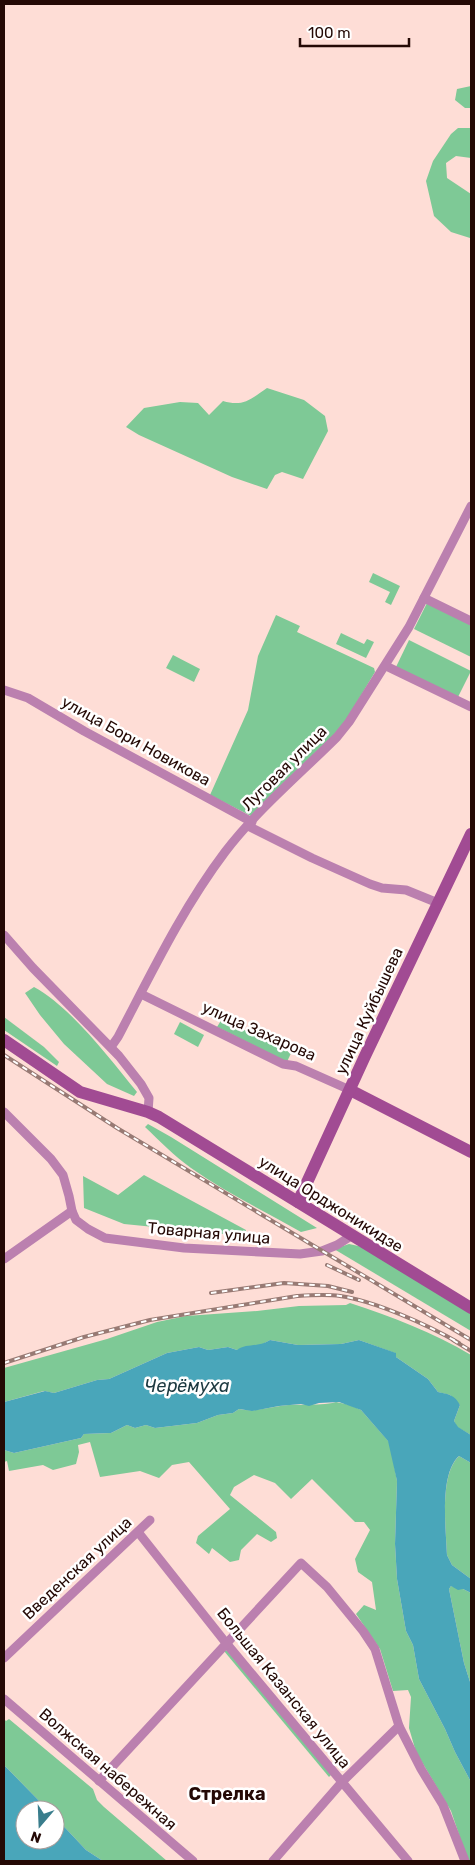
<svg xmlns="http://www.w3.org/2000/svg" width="475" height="1865" font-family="Rubik,sans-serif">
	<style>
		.green { fill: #7ec996 }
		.water { fill: #49a6ba }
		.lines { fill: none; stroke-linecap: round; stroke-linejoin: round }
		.street { stroke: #bb80af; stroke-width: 9 }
		.secondary { stroke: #a14b93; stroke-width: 12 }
		.rail-casing { stroke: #987a74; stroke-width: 4 }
		.rail { stroke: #fff; stroke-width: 2; stroke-dasharray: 5.5; stroke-linecap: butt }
		.labels { text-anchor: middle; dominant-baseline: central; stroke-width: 5; stroke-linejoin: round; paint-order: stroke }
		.street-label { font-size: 16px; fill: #240905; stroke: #fff }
		.water-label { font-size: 18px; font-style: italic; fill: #1c3940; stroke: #fff }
		.neighbourhood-label { font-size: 18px; font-weight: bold; fill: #240905; stroke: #fff }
	</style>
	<rect width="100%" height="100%" fill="#feddd6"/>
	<g class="green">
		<path d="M471 86V108H465L455 100 457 89Z"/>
		<path d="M458 128H471V158L456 156 446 163 447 178 471 194 470 238 451 232 434 216 426 181 433 161 451 134Z"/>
		<path d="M267 388 304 400 325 416 328 431 303 479 282 472 275 475 267 489 232 477 139 435 126 427 144 408 180 402 198 403 209 415 223 401C243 407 251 399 267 388Z"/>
		<path d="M373 573 400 586 391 605 385 602 390 592 369 582Z"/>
		<path d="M427 603 471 625V657L414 629Z"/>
		<path d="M276 615 300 626 297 632 374 668 375 672 342 727 251 816 210 795 248 710 258 656Z"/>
		<path d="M341 633 364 644 367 639 374 642 366 658 336 644Z"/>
		<path d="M409 640 471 671 458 697 396 667Z"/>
		<path d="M173 655 200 669 194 682 166 668Z"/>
		<path d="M34 987C71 1007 110 1059 137 1092L134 1096 107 1084 64 1044 40 1015 25 993Z"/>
		<path d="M4 1017 44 1047 59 1062 57 1066 4 1030Z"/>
		<path d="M222 1019 291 1053 287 1062 217 1027Z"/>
		<path d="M180 1022 204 1035 198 1047 174 1034Z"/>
		<path d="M148 1124 171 1137 317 1228 301 1232C264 1211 225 1192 191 1168 174 1156 160 1141 145 1127Z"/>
		<path d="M144 1175 246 1230 245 1236 124 1224 84 1208 83 1176 118 1195Z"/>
		<path d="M349 1244 363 1247 471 1311V1331L334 1249Z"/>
		<path d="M350 1303C392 1317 433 1332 471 1355V1435L457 1427 454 1421 460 1405 450 1395 438 1392 428 1379 396 1357 395 1353 359 1340 341 1344 298 1345 270 1340 261 1345 237 1350 228 1347 208 1350 199 1347 167 1353 109 1379 97 1380 54 1393 44 1391 4 1402V1368L107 1339 157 1322 186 1316 257 1311 299 1306 346 1305Z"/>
		<path d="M336 1402 350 1405 361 1410 390 1443 397 1481 395 1544 397 1579 406 1631 413 1645 419 1679 445 1729 455 1752 471 1782V1861H468L451 1811 416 1752 409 1728 411 1697 408 1690 393 1691 380 1649 356 1614 364 1605 376 1610 372 1582 358 1572 355 1559 370 1530 364 1522H355L312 1479 291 1499 275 1483 254 1475 234 1487 230 1495 276 1532 277 1538 271 1542 257 1534 241 1550 239 1560 230 1562 212 1548 209 1554 196 1543 198 1536 230 1509 189 1462 172 1465 159 1478 140 1471 100 1477 90 1442 78 1445 79 1452 76 1464 53 1470 43 1465 9 1471 7 1461 4 1462V1450L14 1453 81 1438 84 1434 111 1433 127 1425 135 1428 146 1425 155 1428 197 1423 218 1415 233 1413 239 1409C256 1413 272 1406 289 1405 304 1404 322 1406 336 1402Z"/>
		<path d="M459 1456 471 1463V1579L452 1565 447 1555C446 1529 439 1475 459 1456Z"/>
		<path d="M451 1586 463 1589 471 1593V1685L464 1663 449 1589Z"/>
		<path d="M228 1650 332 1774 329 1777 224 1651Z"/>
		<path d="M4 1719 6 1721 9 1719 93 1789 97 1800 104 1807 167 1861H103L86 1850 55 1817V1810H48L4 1765Z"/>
	</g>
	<g class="water">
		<path d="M270 1340 298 1345 341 1344 359 1340 396 1353V1357L428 1379 438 1392C448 1394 455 1395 460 1405L454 1421 458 1427 471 1435V1463L459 1456C439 1474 446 1529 447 1555L452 1565 471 1579V1593L463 1589 458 1590 451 1586 449 1589 464 1663 471 1685V1782L455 1752 445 1729 419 1679 413 1645 406 1631 397 1579 395 1544 397 1481 388 1441 361 1410 339 1402 319 1403 309 1406 301 1404 279 1406 252 1411 239 1409 233 1413 218 1415 197 1423 155 1428 146 1425 135 1428 127 1425 111 1433 84 1434 81 1438 14 1453 4 1450V1402L45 1391 54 1393 97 1380 109 1379 167 1353 199 1347 208 1350 228 1347 237 1350C246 1343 257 1348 270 1340Z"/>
		<path d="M4 1765 48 1810H25V1840H55V1817L86 1850 103 1861H4Z"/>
	</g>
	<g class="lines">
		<g class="street">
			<path d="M424 598 471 621"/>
			<path d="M386 666 471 707"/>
			<path d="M4 690 28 698 84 731 252 822"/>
			<path d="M248 826 312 858 370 884 382 888 406 890 438 903"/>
			<path d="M4 935 33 968 119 1056 141 1084 149 1098 148 1112"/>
			<path d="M141 994 283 1064 296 1066 350 1090"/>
			<path d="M111 1047 118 1037C151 974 182 909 225 852 257 810 300 774 337 737L349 722 409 627 471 506"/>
			<path d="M4 1112 51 1159 63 1175 69 1196 72 1211 76 1220 88 1229 105 1238 184 1248 300 1254 322 1251 337 1245 351 1236"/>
			<path d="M4 1259 72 1211"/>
			<path d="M138 1532 226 1643 408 1861"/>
			<path d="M4 1658 150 1520"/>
			<path d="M4 1699 193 1861"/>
			<path d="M99 1781 301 1563 327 1587 363 1631 375 1649 399 1726 421 1769 443 1805 465 1861"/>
			<path d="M273 1861 342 1782 399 1726"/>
		</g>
		<g class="secondary">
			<path d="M4 1040 80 1092 148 1112 159 1117 471 1308"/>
			<path d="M350 1090 471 1152"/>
			<path d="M298 1202 365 1056 471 834"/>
		</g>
		<g class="rail-casing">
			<g id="rail">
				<path d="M4 1055 117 1128 471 1340"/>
				<path d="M327 1265 359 1280"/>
				<path d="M211 1293 284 1283 328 1286 352 1292"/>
				<path d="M453 1340 471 1351"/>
				<path d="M4 1363 84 1337 150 1320 297 1296C312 1295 326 1294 340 1296 375 1301 428 1325 459 1343"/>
			</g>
		</g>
		<use href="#rail" class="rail"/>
	</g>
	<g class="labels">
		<g class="street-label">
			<text transform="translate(136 741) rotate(29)">улица Бори Новикова</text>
			<text transform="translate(284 768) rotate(-45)">Луговая улица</text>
			<text transform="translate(369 1011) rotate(-65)">улица Куйбышева</text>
			<text transform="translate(259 1031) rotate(24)">улица Захарова</text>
			<text transform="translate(331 1204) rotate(32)">улица Орджоникидзе</text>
			<text transform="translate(209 1233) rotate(5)">Товарная улица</text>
			<text transform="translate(77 1568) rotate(-43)">Введенская улица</text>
			<text transform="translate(284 1688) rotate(51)">Большая Казанская улица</text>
			<text transform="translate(108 1769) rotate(41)">Волжская набережная</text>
		</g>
		<g class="water-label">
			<text x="187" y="1386">Черёмуха</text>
		</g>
		<g class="neighbourhood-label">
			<text x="227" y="1794">Стрелка</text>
		</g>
	</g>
	<rect width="475" height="1865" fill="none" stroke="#240905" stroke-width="10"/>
	<g transform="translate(40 1825) rotate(199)"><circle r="24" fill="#ffffff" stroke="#a79d9b"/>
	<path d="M0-4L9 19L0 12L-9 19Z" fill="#397d8c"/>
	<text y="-8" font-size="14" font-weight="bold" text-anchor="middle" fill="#240905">N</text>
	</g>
	<path d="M300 38v8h109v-8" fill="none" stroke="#240905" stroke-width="2.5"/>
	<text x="308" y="38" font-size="15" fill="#240905" stroke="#ffffff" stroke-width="4" paint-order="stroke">100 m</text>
</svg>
